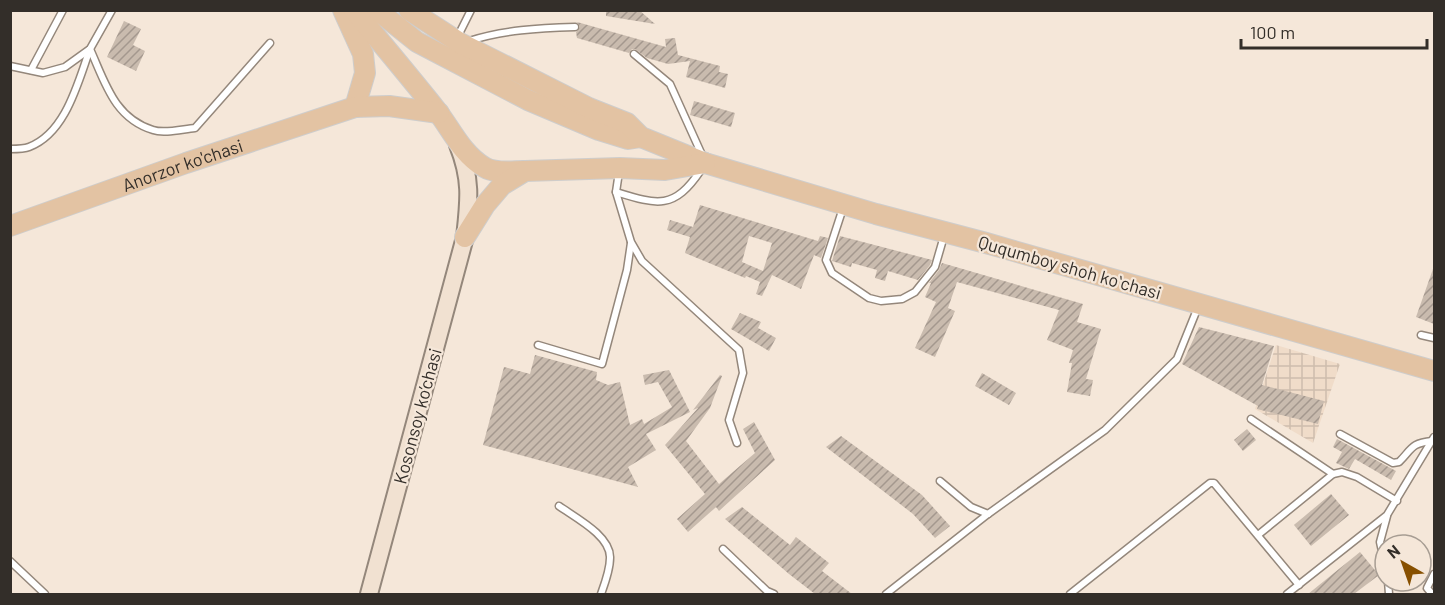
<svg xmlns="http://www.w3.org/2000/svg" width="1445" height="605" font-family="Barlow,sans-serif">
	<style>
		.industrial { fill: url(#industrial-grid) }
		.building { fill: url(#building-hatch); fill-rule: evenodd }
		.lines { fill: none; stroke-linecap: round; stroke-linejoin: round }
		.lane-casing { stroke: #94877b; stroke-width: 9 }
		.secondary-casing { stroke: #94877b; stroke-width: 20 }
		.primary-casing { stroke: #cecdcc; stroke-width: 22 }
		.lane { stroke: #fff; stroke-width: 6 }
		.secondary { stroke: #f1e1d1; stroke-width: 16 }
		.primary { stroke: #e3c3a3; stroke-width: 20 }
		.labels { text-anchor: middle; dominant-baseline: central; stroke-width: 4.5; stroke-linejoin: round; paint-order: stroke }
		.street-label { font-size: 18px; fill: #332e29; stroke: #f5e7d9 }
	</style>
	<defs>
		<pattern id="industrial-grid" width="8" height="8" patternUnits="userSpaceOnUse" patternTransform="scale(1.5)"><rect width="8" height="8" fill="#f0dcc9"/><path d="M0 4h8M4 0v8" fill="none" stroke="#cebdad"/></pattern>
		<pattern id="building-hatch" width="6" height="6" patternUnits="userSpaceOnUse" patternTransform="scale(1.5)"><rect width="6" height="6" fill="#c9bbae"/><path d="M-1 1l2-2M0 6l6-6M5 7l2-2" fill="none" stroke="#a4988e"/></pattern>
	</defs>
	<rect width="100%" height="100%" fill="#f5e7d9"/>
	<path class="industrial" d="M1276 345 1340 364 1313 443 1255 409Z"/>
	<g class="building">
		<path d="M606 10H639L655 24 606 16Z"/>
		<path d="M124 21 141 29 133 45 145 51 136 71 107 57Z"/>
		<path d="M577 22 666 47 665 39 675 38 678 55 720 66 719 72 728 74 725 88 686 77 690 61 668 64 647 58 635 49H632L629 53 577 38 576 32 580 27Z"/>
		<path d="M694 101 735 113 731 127 690 115Z"/>
		<path d="M700 205 818 241 820 236 828 238 821 258 814 255 801 289 772 275 762 296 756 294 760 282 746 276 745 278 685 253 690 237 667 230 670 220 693 227ZM749 236 772 243 763 271 742 262Z"/>
		<path d="M840 236 932 260 930 265 918 280 888 271 885 281 875 278 877 270 852 263 851 267 832 261Z"/>
		<path d="M942 263 1083 304 1077 322 1101 329 1086 379 1093 380 1090 396 1067 392 1072 363H1069L1073 350 1047 340 1059 310 957 282 948 308 955 311 935 357 915 348 936 302 925 297 931 283H929L939 270Z"/>
		<path d="M1433 269H1434V324L1416 317Z"/>
		<path d="M740 313 761 322 758 328 776 338 769 351 731 329Z"/>
		<path d="M1199 327 1274 346 1262 385 1324 401 1318 424 1257 409 1258 406 1182 364Z"/>
		<path d="M535 355 597 372 596 380 608 385 620 382 630 425 642 419 644 424 672 407 658 382 645 385 643 375 669 370 690 412 646 434 656 450 628 467 638 487 483 445 504 367 530 374Z"/>
		<path d="M982 373 1016 393 1009 405 975 386Z"/>
		<path d="M720 375 722 376 710 408 686 441 719 484 755 453 743 429 754 422 775 460 719 511 716 507 688 532 677 519 705 494 665 445 698 408 693 410Z"/>
		<path d="M1247 429 1256 440 1243 451 1234 440Z"/>
		<path d="M841 436 922 495 950 526 935 538 913 514 826 447Z"/>
		<path d="M1337 439 1396 471 1391 480 1355 459 1349 469 1336 463 1342 452 1333 447Z"/>
		<path d="M1331 494 1349 515 1311 546 1294 525Z"/>
		<path d="M742 507 790 545 796 537 829 563 822 571 852 594H815L789 574 725 519Z"/>
		<path d="M1360 552 1379 575 1354 594H1308Z"/>
	</g>
	<g class="lines">
		<g class="lane-casing">
			<g id="lane">
				<path d="M458 36 471 10"/>
				<path d="M469 41C503 30 539 28 575 27"/>
				<path d="M90 49C105 82 114 118 153 130 164 134 183 129 195 128L270 43"/>
				<path d="M634 54 670 84 702 155"/>
				<path d="M10 66 43 73 65 67 90 49 112 10"/>
				<path d="M31 70 63 10"/>
				<path d="M10 149C16 149 24 149 29 147 66 133 78 82 90 49"/>
				<path d="M619 172 616 192 631 242 642 261 739 350 743 373 729 420 737 443"/>
				<path d="M616 192C658 205 674 210 701 170"/>
				<path d="M843 208 826 260 832 273 869 298 881 301 902 299 915 292 935 267 944 236"/>
				<path d="M1421 335 1434 338"/>
				<path d="M538 345 602 364 627 270 631 243"/>
				<path d="M1251 419 1333 474"/>
				<path d="M1340 434 1393 463 1399 462C1412 449 1411 443 1432 441"/>
				<path d="M940 481 971 507 988 514"/>
				<path d="M559 506C576 518 611 536 610 558 610 570 605 583 601 594"/>
				<path d="M1258 535 1333 474 1342 472 1357 477 1397 501"/>
				<path d="M723 549 767 591 774 594"/>
				<path d="M10 561 45 594"/>
				<path d="M1385 565 1380 542 1387 516"/>
				<path d="M1388 581 1389 594"/>
				<path d="M886 594 988 514 1105 430 1177 359 1198 307"/>
				<path d="M1070 594 1210 483H1214L1299 585"/>
				<path d="M1287 594 1387 515 1434 437"/>
				<path d="M1432 594 1427 588 1434 574"/>
			</g>
		</g>
		<g class="secondary-casing">
			<path id="secondary" d="M369 594 465 237C469 201 472 180 458 145"/>
		</g>
		<g class="primary-casing">
			<g id="primary">
				<path d="M343 10 363 54 365 73 355 107"/>
				<path d="M354 10C382 44 410 77 437 111 451 129 462 154 484 167 495 174 512 171 525 171"/>
				<path d="M377 10 417 42 528 100 599 130 628 139 641 137"/>
				<path d="M409 10 460 43 589 108 627 123 641 137 705 163 876 214 986 243 1434 371"/>
				<path id="s1" d="M10 226 186 163 355 107 389 106 439 113"/>
				<path d="M465 237 485 205 502 185 525 171 620 168 665 170 705 163"/>
			</g>
		</g>
		<use href="#lane" class="lane"/>
		<use href="#secondary" class="secondary"/>
		<use href="#primary" class="primary"/>
	</g>
	<g class="labels">
		<g class="street-label">
			<text stroke="none"><textPath href="#s1" startOffset="183">Anorzor ko'chasi</textPath></text>
			<text transform="translate(1070 267) rotate(16)">Ququmboy shoh koʻchasi</text>
			<text transform="translate(417 416) rotate(-75)">Kosonsoy ko’chasi</text>
		</g>
	</g>
	<rect width="1445" height="605" fill="none" stroke="#332e29" stroke-width="24"/>
	<g transform="translate(1403 563) rotate(320)"><circle r="28" fill="#f5e7d9" stroke="#a79d93" stroke-width="1.5"/>
	<path d="M0-4.5L10 22L0 15L-10 22Z" fill="#875000"/>
	<text y="-9" font-size="16" font-weight="bold" text-anchor="middle" fill="#332e29">N</text>
	</g>
	<path d="M1241 39v9h186v-9" fill="none" stroke="#332e29" stroke-width="3"/>
	<text x="1250" y="39" font-size="18" fill="#332e29" stroke="#f5e7d9" stroke-width="4.5" paint-order="stroke">100 m</text>
</svg>
